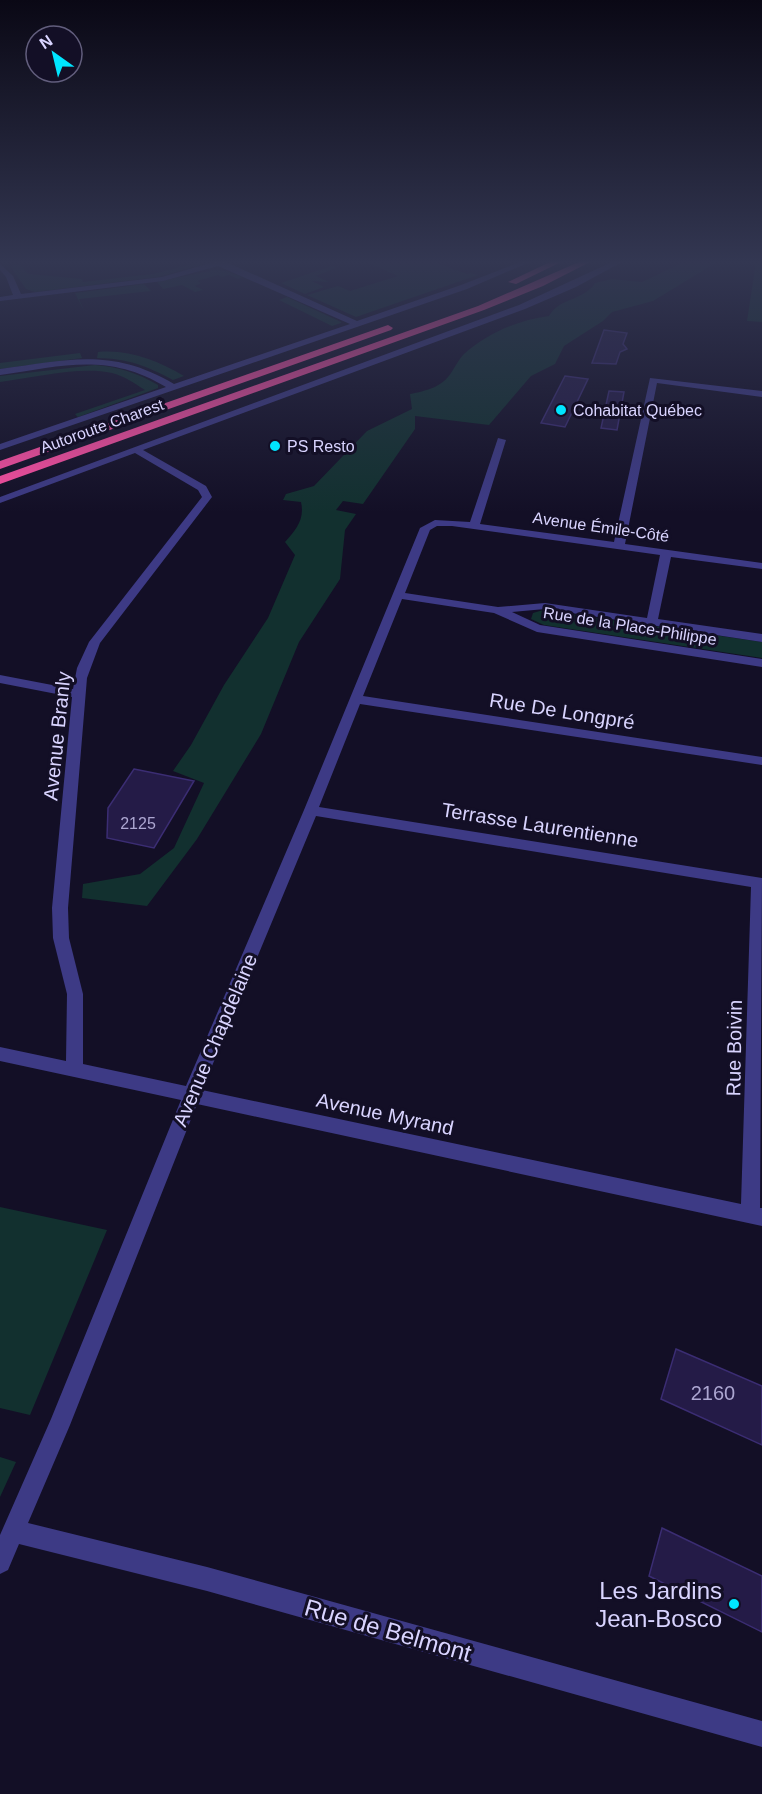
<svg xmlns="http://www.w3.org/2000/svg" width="762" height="1794" font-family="Helvetica,sans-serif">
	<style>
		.green { fill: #12302f }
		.building { fill: #241b47; stroke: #3b2d73; stroke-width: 1.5 }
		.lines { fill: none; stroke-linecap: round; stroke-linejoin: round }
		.minor { fill: #3d3a85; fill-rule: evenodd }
		.highway { fill: #ff4fa3; fill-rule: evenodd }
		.poi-dot { fill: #00e5ff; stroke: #130f26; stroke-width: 2 }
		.labels { text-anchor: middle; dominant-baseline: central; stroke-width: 6; stroke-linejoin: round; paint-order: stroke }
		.far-poi-label { font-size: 16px; fill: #d9d4ff; stroke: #130f26; text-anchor: start }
		.far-street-label { font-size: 16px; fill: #d9d4ff; stroke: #130f26 }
		.number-label { font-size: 16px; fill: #aca6d1 }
		.street-label { font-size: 20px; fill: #d9d4ff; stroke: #130f26 }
		.near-number-label { font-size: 20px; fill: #aca6d1 }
		.near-poi-label { font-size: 24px; fill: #d9d4ff; stroke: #130f26; text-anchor: end }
		.near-street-label { font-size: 24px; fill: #d9d4ff; stroke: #130f26 }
	</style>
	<rect width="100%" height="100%" fill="#130f26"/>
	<g class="green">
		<path d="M200 262 208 263 158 277 35 292 26 289 10 266 19 264 29 274 82 279 83 282 153 274Z"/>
		<path d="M367 262H434L467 274 471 273 478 275 356 317 307 295 338 286 350 291 398 276Z"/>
		<path d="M684 262H717L653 301 612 312 603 321 564 346 555 364 531 376 489 425 415 416V429L363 504 343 501 336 510 356 514 345 530 340 579 299 642 261 734 197 839 147 906 82 898 83 884 140 874 174 848 204 783 173 771 191 745 224 685 268 618 295 555 285 542C296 530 305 519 301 502L283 500 286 494 314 486 367 431 412 409 410 394C426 391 442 387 451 373 455 367 459 359 464 354 488 333 518 320 549 316 560 297 584 301 595 283L612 279 642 282Z"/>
		<path d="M756 262H762V322L747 321Z"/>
		<path d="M332 266 336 268 316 276 329 282 312 281 324 287 305 294 281 283Z"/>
		<path d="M214 270 226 271 242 277 238 279 229 275 222 277 218 275 197 281 201 283 195 286 203 290 195 292 182 285 163 289 157 282Z"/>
		<path d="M144 284 151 291 79 299 84 311 75 293Z"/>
		<path d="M287 297 341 322V323L332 326 279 300Z"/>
		<path d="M98 352C130 349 158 361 184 376L173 380C145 365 129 359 97 358Z"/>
		<path d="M80 353 82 358 0 369V363Z"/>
		<path d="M95 365C119 367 137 373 158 385V388L78 417 75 414 145 390C134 383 124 376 112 373 79 366 33 378 0 382V376Z"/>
		<path d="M543 610 762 642V658L544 625 531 619 533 613Z"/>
		<path d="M0 1207 107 1230 30 1415 0 1408Z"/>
		<path d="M0 1457 16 1462 0 1497Z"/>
	</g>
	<g class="building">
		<path d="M604 330 627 333 623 344 627 349 620 352 616 364 592 363Z"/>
		<path d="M565 376 588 379 565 427 541 423Z"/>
		<path d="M609 391 624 392 617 430 601 428Z"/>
		<path d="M134 769 194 781 154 848 107 838 108 808Z"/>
		<path d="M676 1349 762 1386V1445L661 1399Z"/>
		<path d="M662 1528 762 1576V1632L649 1576Z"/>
	</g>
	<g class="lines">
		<g class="minor">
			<path d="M214 262H226L357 321 461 285 520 262H530L467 289 0 450V444L166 387C108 352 63 366 0 375V369C67 360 112 347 174 384L350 324 218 266 163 281 0 301V297L13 295 6 277 0 270V264L13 276 21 294 162 277Z"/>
			<path d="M612 262H622L576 287 525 309 143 450 206 486 212 497 100 643 87 678 68 908 69 938 83 994V1064L186 1086 304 810 420 528 435 520 470 522 498 438 506 440 480 524 614 542 650 378 762 391V397L657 383 625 544 762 563V569L671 557 658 619 762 634V642L545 609 512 612 540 625 762 659V667L537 632 494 613 402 599 363 696 762 757V765L360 704 319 807 762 878 760 1208H762V1226L197 1104 70 1425 28 1523 207 1567 762 1721V1747L207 1591 19 1544 8 1570 0 1574V1535L51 1419 181 1100 0 1061V1047L66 1061 67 994 53 938 52 908 72 697 0 683V675L73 689 77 668 89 642 202 497 198 490 135 453 0 503V497L519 305ZM437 526H452L660 555 647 618 545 603 498 607 405 593 430 530ZM316 816 751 887 741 1204 202 1090Z"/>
		</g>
		<g class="highway">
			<path d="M550 262H561L516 284 508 282Z"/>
			<path d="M579 262H590L543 286 484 310 0 484V476L478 306Z"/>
			<path d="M388 325 393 328 391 330 0 469V461Z"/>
		</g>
	</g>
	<linearGradient id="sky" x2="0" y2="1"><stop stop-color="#0a0815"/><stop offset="0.51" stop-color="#333752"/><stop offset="1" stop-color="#333752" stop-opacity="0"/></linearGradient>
	<rect width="762" height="513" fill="url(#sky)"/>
	<g class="poi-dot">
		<circle cx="561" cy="410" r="6"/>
		<circle cx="275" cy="446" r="6"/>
		<circle cx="734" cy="1604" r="6"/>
	</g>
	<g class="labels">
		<g class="far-poi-label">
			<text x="573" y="410">Cohabitat Québec</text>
			<text x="287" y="446">PS Resto</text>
		</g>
		<g class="far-street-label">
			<text transform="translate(102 426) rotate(-20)">Autoroute Charest</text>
			<text transform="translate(601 527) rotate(8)">Avenue Émile-Côté</text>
			<text transform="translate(630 626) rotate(9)">Rue de la Place-Philippe</text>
		</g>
		<g class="number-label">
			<text x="138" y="823">2125</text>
		</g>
		<g class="street-label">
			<text transform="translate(562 711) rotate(9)">Rue De Longpré</text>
			<text transform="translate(57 736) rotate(-84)">Avenue Branly</text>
			<text transform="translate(540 825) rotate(9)">Terrasse Laurentienne</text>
			<text transform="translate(215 1040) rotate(-67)">Avenue Chapdelaine</text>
			<text transform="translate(734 1048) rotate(-89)">Rue Boivin</text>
			<text transform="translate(385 1114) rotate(12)">Avenue Myrand</text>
		</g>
		<g class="near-number-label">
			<text x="713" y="1393">2160</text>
		</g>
		<g class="near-poi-label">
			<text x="722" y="1590">Les Jardins<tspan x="722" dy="28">Jean-Bosco</tspan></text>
		</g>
		<g class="near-street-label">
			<text transform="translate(388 1630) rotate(16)">Rue de Belmont</text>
		</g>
	</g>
	<g transform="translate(54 54) rotate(326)"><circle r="28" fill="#130f26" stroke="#625e7d" stroke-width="1.5"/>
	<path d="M0-4.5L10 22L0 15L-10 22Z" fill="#00e5ff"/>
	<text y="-9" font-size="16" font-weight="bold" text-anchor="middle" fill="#d9d4ff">N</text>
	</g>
</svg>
